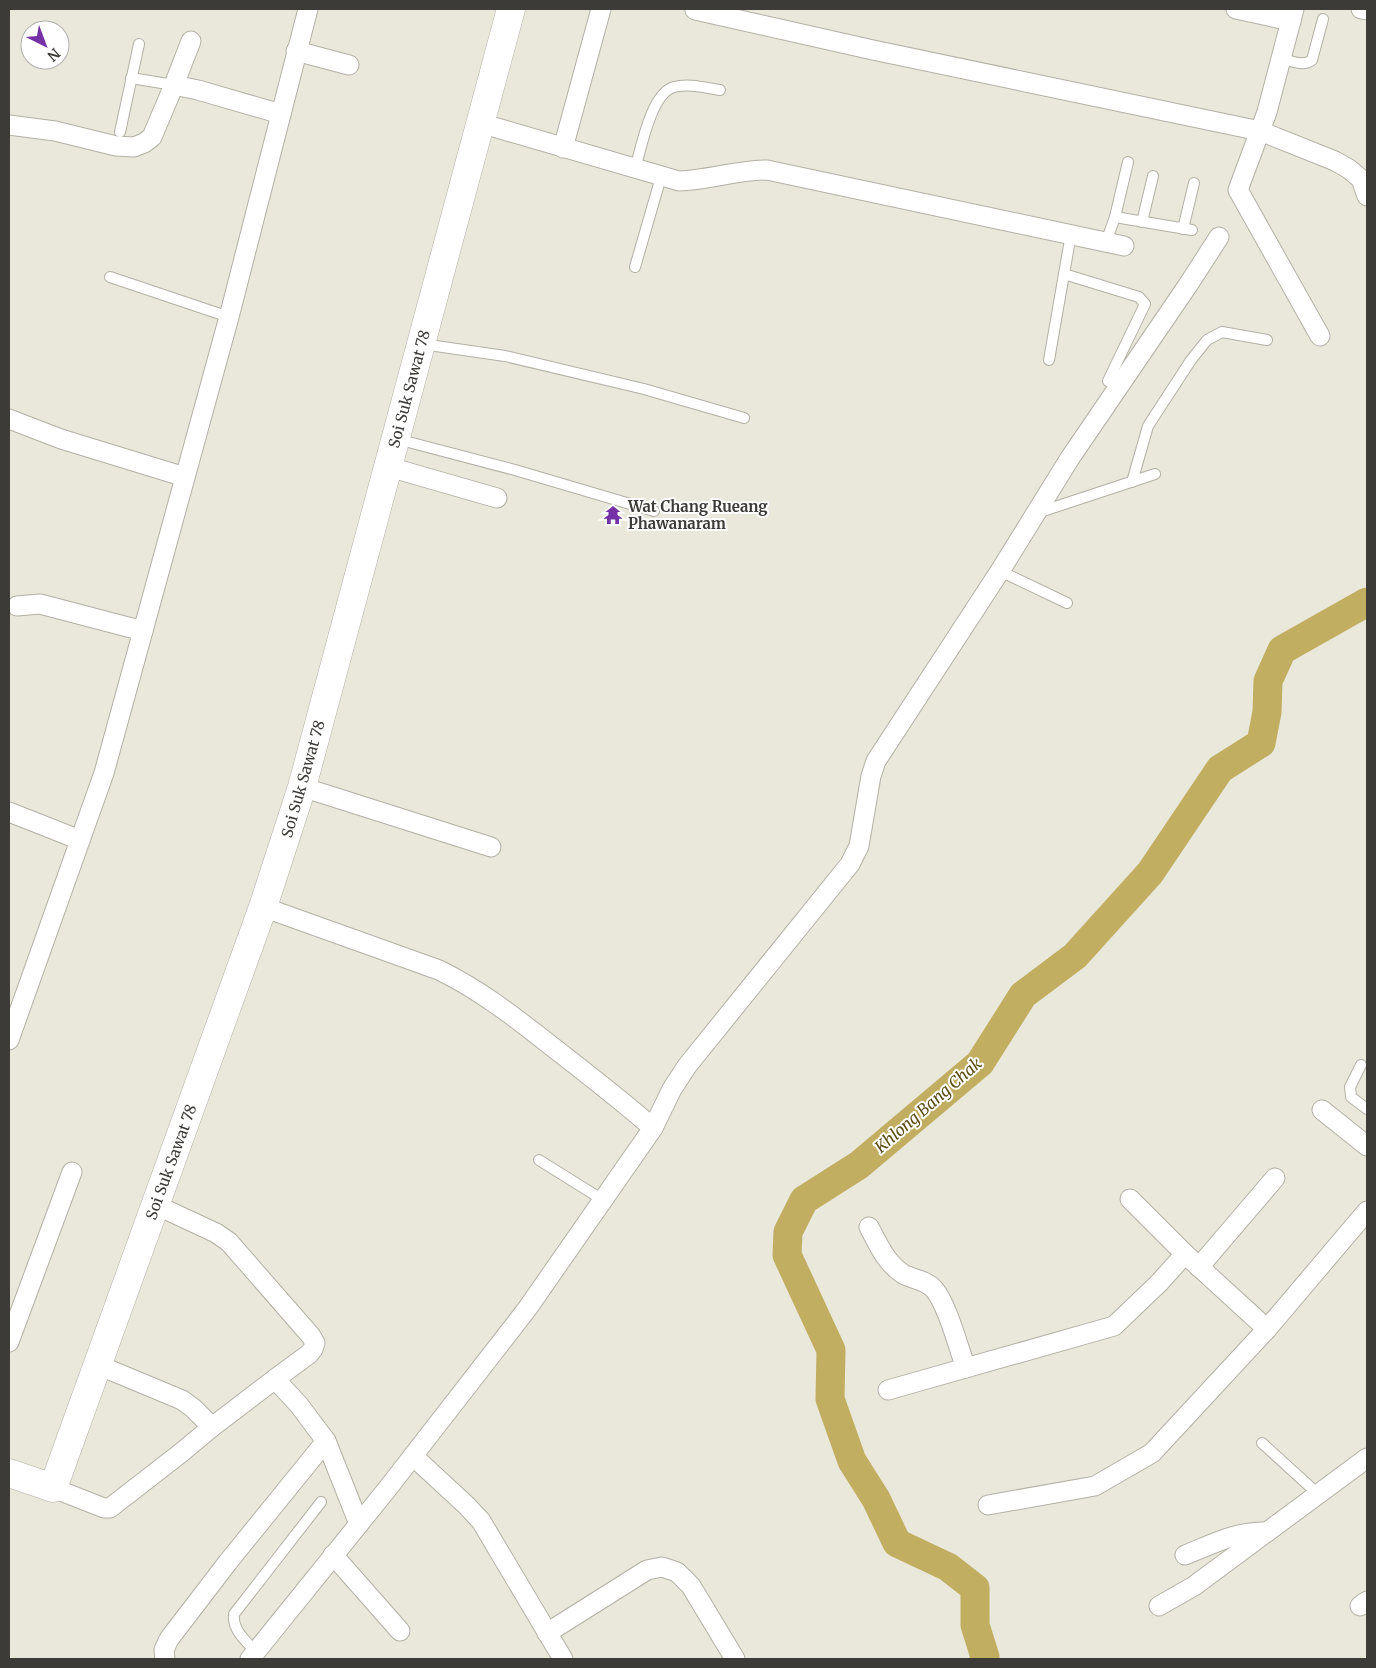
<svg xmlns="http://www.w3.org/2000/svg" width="1376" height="1668" font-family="Merriweather,serif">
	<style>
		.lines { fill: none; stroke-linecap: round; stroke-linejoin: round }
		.river { stroke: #c2ae60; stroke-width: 29 }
		.lane-casing { stroke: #b3b0a5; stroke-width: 12 }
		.street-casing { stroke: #b3b0a5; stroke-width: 21 }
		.secondary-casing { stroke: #b3b0a5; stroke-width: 29 }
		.lane { stroke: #fff; stroke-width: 10 }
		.street { stroke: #fff; stroke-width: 19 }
		.secondary { stroke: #fff; stroke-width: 28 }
		.labels { text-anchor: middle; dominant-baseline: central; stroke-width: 4; stroke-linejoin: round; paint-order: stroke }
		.street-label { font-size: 15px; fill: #3d3b37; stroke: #fff }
		.poi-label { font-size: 15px; font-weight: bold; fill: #3d3b37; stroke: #fff; text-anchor: start }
		.water-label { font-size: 16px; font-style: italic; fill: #5b4d10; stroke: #fff }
	</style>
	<rect width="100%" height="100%" fill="#eae7db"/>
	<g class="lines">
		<path class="river" d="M984 1659 985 1657 975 1625V1588L948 1567 897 1543 876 1499 852 1461 830 1399 831 1350 787 1255 788 1232 804 1200 859 1165 980 1063 1023 995 1075 956 1150 873 1220 769 1261 743 1267 712 1268 681 1282 650 1367 602"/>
		<g class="lane-casing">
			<g id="lane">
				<path d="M1281 58C1291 61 1303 67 1312 60L1323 19"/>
				<path d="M131 78 174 85"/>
				<path d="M120 132 139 44"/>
				<path d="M635 169C641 149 651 93 674 87 689 83 706 88 720 90"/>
				<path d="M1115 217 1128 162"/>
				<path d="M1142 222 1153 176"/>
				<path d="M1183 229 1194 183"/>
				<path d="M1106 242 1115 217 1192 230"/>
				<path d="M635 267 661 177"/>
				<path d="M1064 274 1139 297 1145 304 1108 381"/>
				<path d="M110 277 229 317"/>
				<path d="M422 344 505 356 644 389 744 418"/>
				<path d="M1049 360 1071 234"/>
				<path d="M397 439 515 470 654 511"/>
				<path d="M1132 482 1148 426 1191 360 1207 340 1222 332 1267 340"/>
				<path d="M1037 513 1155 474"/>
				<path d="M1000 571 1067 603"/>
				<path d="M1361 1065 1350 1087 1351 1097 1367 1109"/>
				<path d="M539 1160 603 1200"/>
				<path d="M1262 1443 1318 1494"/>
				<path d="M256 1652C246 1641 232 1630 234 1614L321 1502"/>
			</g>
		</g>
		<g class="street-casing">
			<g id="street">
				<path d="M1236 9 1291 21"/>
				<path d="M1294 9 1267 112 1238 190 1320 336"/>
				<path d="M1361 9 1367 10"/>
				<path d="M695 10 873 50 1260 131 1335 161 1349 169 1361 179 1367 196"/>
				<path d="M296 51 349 65"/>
				<path d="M174 85 191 41"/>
				<path d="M480 123 679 181C708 180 737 170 767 170L1124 246"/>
				<path d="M9 125 55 131 116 146 134 147 144 143 152 137 174 85 198 90 281 114"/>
				<path d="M563 148 601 9"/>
				<path d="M9 419 61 439 185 477"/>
				<path d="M389 467 497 498"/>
				<path d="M17 606 40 604 143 631"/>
				<path d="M302 787 491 847"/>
				<path d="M9 812 80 840"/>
				<path d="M9 1040 104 773 229 317 308 9"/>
				<path d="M1322 1110 1367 1146"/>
				<path d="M653 1128 672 1089 687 1066 850 864 859 846 871 776 876 761 1000 571 1070 458 1188 285 1219 237"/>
				<path d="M1130 1199 1185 1254"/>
				<path d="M156 1205 216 1233 229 1242 311 1336 315 1343 313 1349 309 1354 275 1379"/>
				<path d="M869 1227C878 1244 886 1263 903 1274 912 1279 926 1280 934 1289 948 1306 958 1347 966 1368"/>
				<path d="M1199 1267 1275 1178"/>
				<path d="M9 1342 72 1172"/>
				<path d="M888 1390 1114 1326 1159 1283 1185 1254 1267 1329"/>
				<path d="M212 1427 275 1379 299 1405 326 1441 359 1524"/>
				<path d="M413 1456 466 1505 481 1521 563 1659"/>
				<path d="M53 1488 104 1508H110L182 1452 212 1427 193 1408 182 1400 98 1365"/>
				<path d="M988 1505 1095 1486 1152 1453 1267 1329 1367 1211"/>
				<path d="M333 1555 400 1631"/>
				<path d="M1185 1555C1213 1544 1236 1531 1267 1532"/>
				<path d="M1159 1606 1194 1586 1367 1458"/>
				<path d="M1360 1606 1367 1601"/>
				<path d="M547 1633 647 1570 662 1567 677 1572 691 1586 735 1659"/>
				<path d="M165 1659 164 1650 169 1639 228 1562 326 1441"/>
				<path d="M250 1659 388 1488 527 1309 653 1128C621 1100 587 1074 554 1048 517 1019 482 991 439 970L263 907"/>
			</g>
		</g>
		<g class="secondary-casing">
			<path id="secondary" d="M9 1473 53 1488 263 907 302 787 511 9"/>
		</g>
		<use href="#lane" class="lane"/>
		<use href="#street" class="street"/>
		<use href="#secondary" class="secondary"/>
	</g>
	<defs>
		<g id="temple-bare" transform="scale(1.5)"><path d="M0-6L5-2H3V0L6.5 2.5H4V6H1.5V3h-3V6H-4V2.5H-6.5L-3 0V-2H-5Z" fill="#7430a4" stroke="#fff" stroke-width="2.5" paint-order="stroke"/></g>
	</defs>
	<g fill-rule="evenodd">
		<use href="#temple-bare" x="613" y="515"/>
	</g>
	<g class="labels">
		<g class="street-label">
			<text transform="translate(409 389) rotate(-75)">Soi Suk Sawat 78</text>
			<text transform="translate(303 779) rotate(-74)">Soi Suk Sawat 78</text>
			<text transform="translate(171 1162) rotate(-70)">Soi Suk Sawat 78</text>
		</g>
		<g class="poi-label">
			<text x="628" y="506">Wat Chang Rueang<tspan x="628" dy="17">Phawanaram</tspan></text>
		</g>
		<g class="water-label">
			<text transform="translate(928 1105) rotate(-41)">Khlong Bang Chak</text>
		</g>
	</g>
	<rect width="1376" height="1668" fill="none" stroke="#3d3b37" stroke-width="20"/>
	<g transform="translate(45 45) rotate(138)"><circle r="24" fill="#ffffff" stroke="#b1b1af"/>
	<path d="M0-4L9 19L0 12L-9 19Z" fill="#7430a4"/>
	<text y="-8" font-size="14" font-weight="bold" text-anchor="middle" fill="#3d3b37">N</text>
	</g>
</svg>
